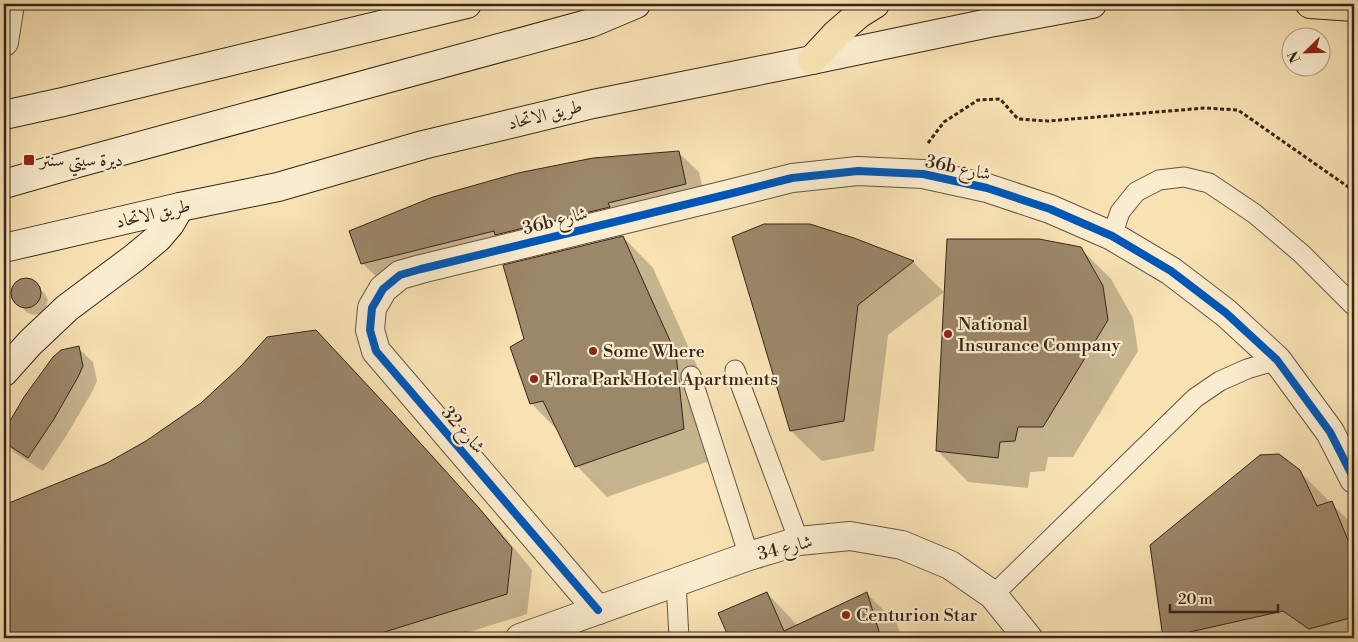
<svg xmlns="http://www.w3.org/2000/svg" width="1358" height="642" font-family="'Libre Bodoni',Amiri,serif">
	<style>
		.shadow { fill: #0003 }
		.building { fill: #9b8769; stroke: #362519 }
		.lines { fill: none; stroke-linecap: round; stroke-linejoin: round }
		.service-casing { stroke: #665440; stroke-width: 21 }
		.minor-casing { stroke: #665440; stroke-width: 30 }
		.tertiary-casing { stroke: #665440; stroke-width: 30 }
		.secondary-casing { stroke: #362519; stroke-width: 30 }
		.primary-casing { stroke: #362519; stroke-width: 30 }
		.path { stroke: #362519; stroke-width: 3; stroke-dasharray: 4 2.5; stroke-linecap: butt }
		.service { stroke: #faecce; stroke-width: 19 }
		.minor { stroke: #faecce; stroke-width: 28 }
		.tertiary { stroke: #faecce; stroke-width: 28 }
		.secondary { stroke: #faecce; stroke-width: 28 }
		.primary { stroke: #f8e2b3; stroke-width: 28 }
		.cycleway-casing { stroke: #faecce; stroke-width: 11 }
		.cycleway { stroke: #0057b8; stroke-width: 8 }
		.poi-dot { fill: #8f2418; stroke: #faecce; stroke-width: 2 }
		.labels { text-anchor: middle; dominant-baseline: central; stroke-width: 4.5; stroke-linejoin: round; paint-order: stroke }
		.street-label { font-size: 18px; fill: #362519; stroke: #faecce }
		.poi-label { font-size: 18px; fill: #362519; stroke: #faecce; text-anchor: start }
	</style>
	<rect width="100%" height="100%" fill="#f8e2b3"/>
	<filter id="stains"><feTurbulence type="fractalNoise" baseFrequency=".004" numOctaves="4"/><feColorMatrix values="0 0 0 0 .2 0 0 0 0 .09 0 0 0 0 .02 0 0 0 .5 -.17"/></filter>
	<radialGradient id="worn" r=".72"><stop offset=".6" stop-color="#630" stop-opacity="0"/><stop offset="1" stop-color="#630" stop-opacity=".3"/></radialGradient>
	<g class="shadow">
		<path d="M678 152 699 172 706 204 383 283 362 263Z"/>
		<path d="M623 237 653 268 706 386 713 460 607 497 577 466 559 432 531 403 525 340Z"/>
		<path d="M734 238 853 240 913 262 944 292 888 335 874 451 822 461 791 431Z"/>
		<path d="M1080 248 1111 279 1133 318 1138 351 1073 457H1048L1045 471 1030 472 1028 488 968 482 938 451Z"/>
		<path d="M25 279 32 280 45 294 48 300 46 307 41 313 34 315 28 313 14 300 12 294 13 287 18 281Z"/>
		<path d="M78 348 93 362 97 381 92 392 68 433 43 471 15 453 4 442V434L25 398Z"/>
		<path d="M337 352 404 424 499 530 532 570 527 614 450 638H4V512L5 506 107 464Z"/>
		<path d="M1299 471 1354 526V638H1164L1151 546Z"/>
		<path d="M767 593 798 626 866 593 897 623 901 638H730L719 613Z"/>
	</g>
	<g class="building">
		<path d="M679 151 686 184 608 203 610 207 495 235 494 231 361 264 349 231 433 197 518 173 593 158Z"/>
		<path d="M764 224H810L854 238 914 261 858 305 844 421 790 431 732 237Z"/>
		<path d="M623 236 676 354 684 429 575 467 543 401 530 404 510 347 524 339 503 265Z"/>
		<path d="M947 239H1039L1081 247 1103 286 1108 320 1043 427H1018L1015 441 1000 442 998 458 936 451Z"/>
		<circle cx="26" cy="293" r="15"/>
		<path d="M316 330 383 402 479 508 512 548 507 594 365 638H4V505L107 463 146 441 201 403 241 366 267 337Z"/>
		<path d="M79 346 83 366 78 377 54 419 28 458 4 442V431L24 397 53 357 61 350Z"/>
		<path d="M1279 454 1300 470 1317 506 1332 501 1354 555V617L1309 629 1283 611 1163 638 1150 545 1260 455Z"/>
		<path d="M767 592 784 631 867 592 881 638H729L718 613Z"/>
	</g>
	<g class="lines">
		<g class="service-casing">
			<g id="service">
				<path d="M1112 236 1120 212 1136 192 1159 180 1184 177 1209 183 1255 214 1302 254 1354 306"/>
				<path d="M735 370 799 541"/>
				<path d="M691 376 749 556"/>
				<path d="M676 582 679 638"/>
				<path d="M993 595 1195 398 1220 381 1247 369 1277 360"/>
			</g>
		</g>
		<g class="minor-casing">
			<g id="minor">
				<path d="M598 610 376 351 370 330 372 308 383 289 400 275 421 269 729 194 792 178 858 171 923 174 987 188 1050 209 1112 236 1171 271 1226 313 1277 360 1330 432 1354 479"/>
				<path d="M520 638 749 556 799 541 850 536 902 545 950 565 993 595 1028 638"/>
			</g>
		</g>
		<g class="tertiary-casing">
			<path id="tertiary" d="M4 42 10 4"/>
		</g>
		<g class="secondary-casing">
			<g id="secondary">
				<path d="M4 115 63 102 467 4"/>
				<path d="M4 184 74 164 591 23 636 4"/>
				<path d="M4 248 180 207 278 187 423 145 593 104 812 60 989 23 1092 4"/>
				<path d="M4 372 30 343 67 308 134 258 158 238 170 224 180 207"/>
			</g>
		</g>
		<g class="primary-casing">
			<g id="primary">
				<path d="M1310 4 1354 7"/>
				<path d="M812 60 836 34 859 14 875 4"/>
			</g>
		</g>
		<path class="path" d="M928 143 944 122 978 100 1000 99 1018 119 1048 121 1205 108 1238 110 1354 191"/>
		<use href="#service" class="service"/>
		<use href="#minor" class="minor"/>
		<use href="#tertiary" class="tertiary"/>
		<use href="#secondary" class="secondary"/>
		<use href="#primary" class="primary"/>
		<g class="cycleway-casing">
			<path id="cycleway" d="M598 610 376 351 370 330 372 308 383 289 400 275 421 269 729 194 792 178 858 171 923 174 987 188 1050 209 1112 236 1171 271 1226 313 1277 360 1330 432 1354 479"/>
		</g>
		<use href="#cycleway" class="cycleway"/>
	</g>
	<g class="poi-dot">
		<rect x="23" y="154" width="12" height="12" rx="2.5"/>
		<circle cx="948" cy="334" r="5"/>
		<circle cx="593" cy="351" r="5"/>
		<circle cx="534" cy="379" r="5"/>
		<circle cx="846" cy="615" r="5"/>
	</g>
	<g class="labels">
		<g class="street-label">
			<text transform="translate(545 115) rotate(-14)">طريق الاتحاد</text>
			<text transform="translate(958 168) rotate(12)">36b شارع</text>
			<text transform="translate(153 214) rotate(-13)">طريق الاتحاد</text>
			<text transform="translate(555 221) rotate(-14)">36b شارع</text>
			<text transform="translate(463 430) rotate(49)">شارع 32</text>
			<text transform="translate(785 548) rotate(-14)">شارع 34</text>
		</g>
		<g class="poi-label">
			<text x="40" y="160">ديرة سيتي سنتر</text>
			<text x="958" y="324">National<tspan x="958" dy="21">Insurance Company</tspan></text>
			<text x="603" y="351">Some Where</text>
			<text x="544" y="379">Flora Park Hotel Apartments</text>
			<text x="856" y="615">Centurion Star</text>
		</g>
	</g>
	<rect width="1358" height="642" fill="none" stroke="#f8e2b3" stroke-width="20"/>
	<rect x="5" y="5" width="1348" height="632" fill="none" stroke="#362519" stroke-width="2.5"/>
	<rect x="10" y="10" width="1338" height="622" fill="none" stroke="#362519"/>
	<g transform="translate(1306 52) rotate(247)"><circle r="24" fill="#faecce" stroke="#ac9c86"/>
	<path d="M0-4L9 19L0 12L-9 19Z" fill="#8f2418"/>
	<text y="-8" font-size="14" font-weight="bold" text-anchor="middle" fill="#362519">N</text>
	</g>
	<path d="M1170 604v8h108v-8" fill="none" stroke="#362519" stroke-width="2.5"/>
	<text x="1178" y="604" font-size="15" fill="#362519" stroke="#faecce" stroke-width="4" paint-order="stroke">20 m</text>
	<rect width="100%" height="100%" filter="url(#stains)"/>
	<rect width="100%" height="100%" fill="url(#worn)"/>
</svg>
